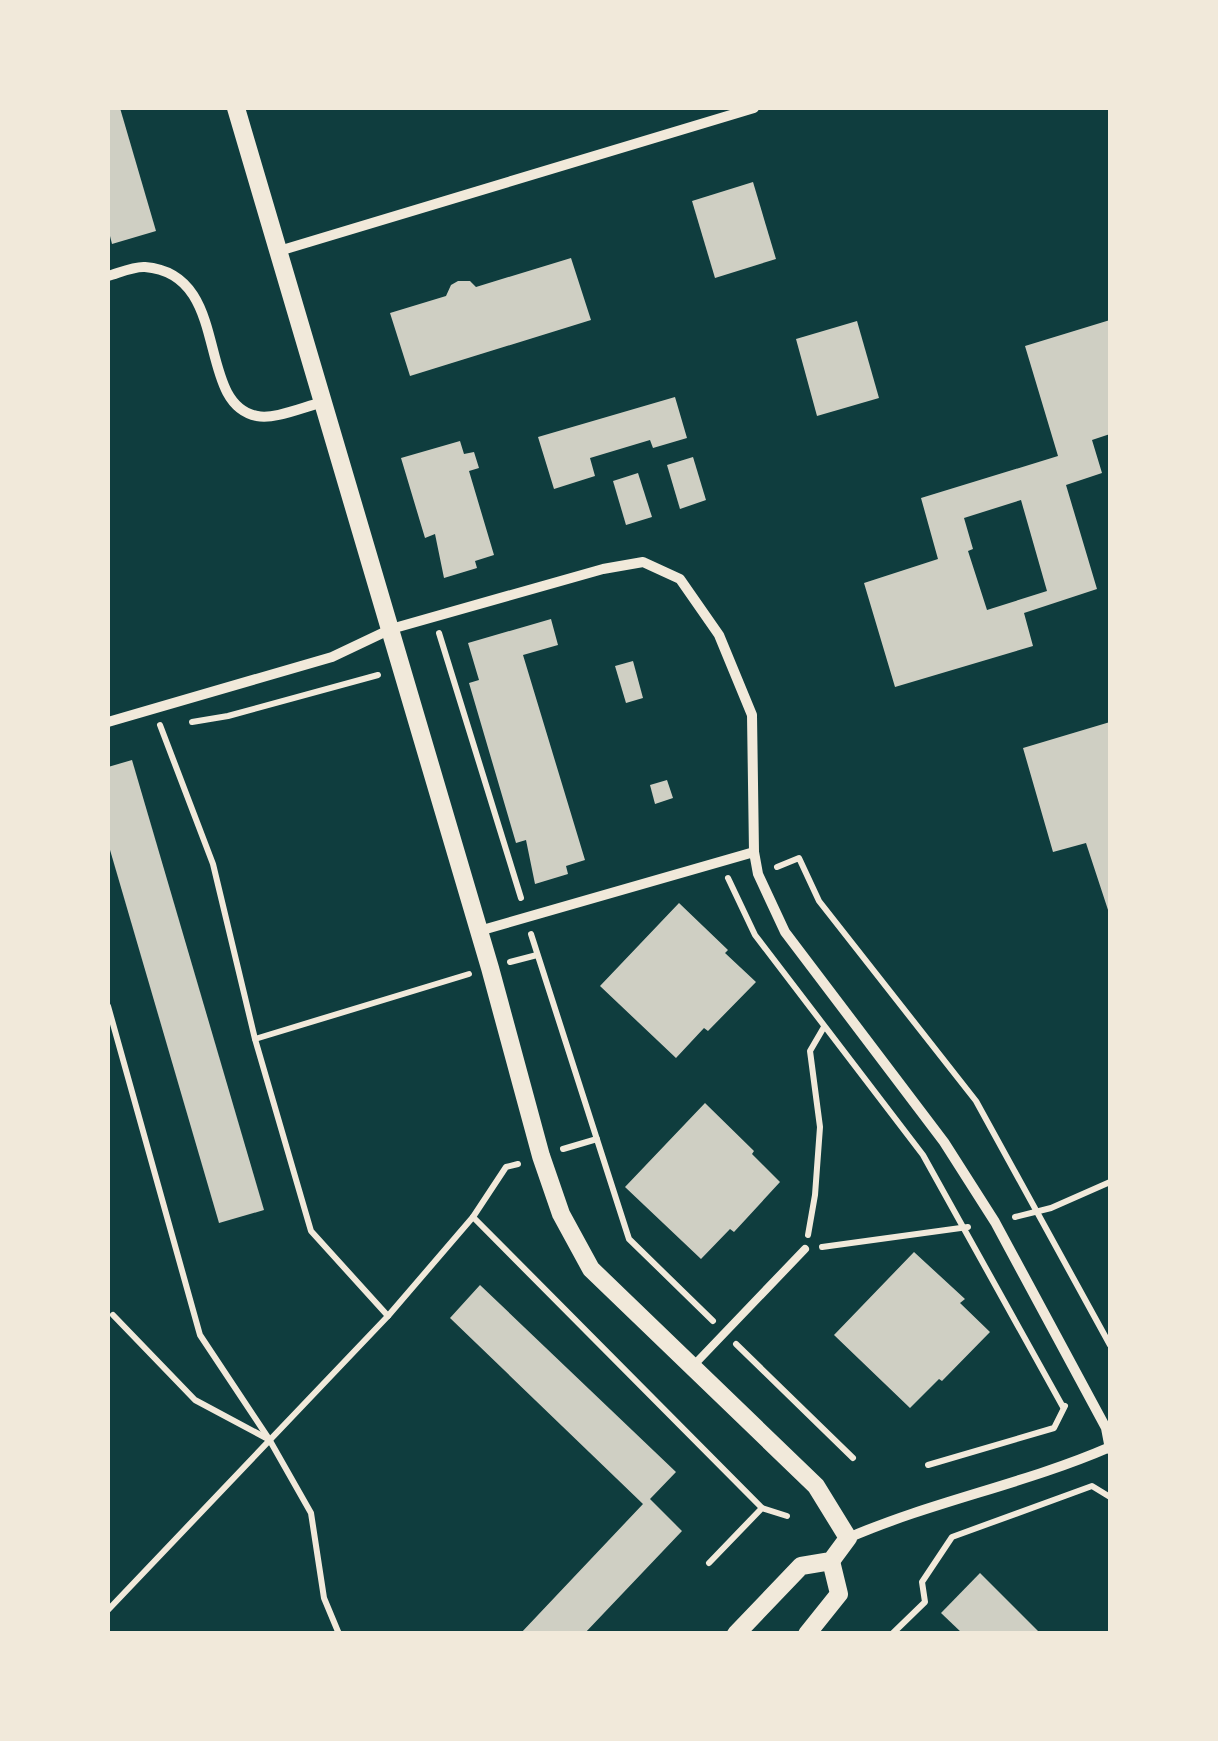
<svg xmlns="http://www.w3.org/2000/svg" width="1218" height="1741" font-family="Roboto,sans-serif">
	<style>
		.building { fill: #cfcfc3; fill-rule: evenodd }
		.lines { fill: none; stroke-linecap: round; stroke-linejoin: round }
		.path { stroke: #f1e9da; stroke-width: 6 }
		.service { stroke: #f1e9da; stroke-width: 8 }
		.minor { stroke: #f1e9da; stroke-width: 10 }
		.tertiary { stroke: #f1e9da; stroke-width: 18 }
	</style>
	<rect width="100%" height="100%" fill="#0f3d3e"/>
	<g class="building">
		<path d="M108 108H120L156 231 112 244 108 228Z"/>
		<path d="M753 182 776 259 715 278 692 201Z"/>
		<path d="M571 258 591 320 410 376 390 313 446 296 451 285 458 281H470L476 287Z"/>
		<path d="M1110 320V434L1092 440 1102 473 1066 485 1097 589 1024 613 1033 646 895 687 864 583 938 559 921 498 1058 456 1025 346ZM1021 500 1047 591 987 610 968 551 973 549 964 518Z"/>
		<path d="M857 321 879 398 817 416 796 339Z"/>
		<path d="M675 397 687 438 653 448 650 440 590 458 595 476 554 489 538 437Z"/>
		<path d="M460 441 464 454 474 452 479 468 469 471 494 555 475 561 477 568 444 578 435 534 425 538 401 458Z"/>
		<path d="M693 457 706 500 680 509 667 465Z"/>
		<path d="M638 473 652 517 626 525 613 481Z"/>
		<path d="M551 619 558 645 523 655 585 860 566 866 568 874 535 884 526 840 516 843 469 683 479 680 468 643Z"/>
		<path d="M633 661 643 698 626 703 615 666Z"/>
		<path d="M1110 722V916L1086 843 1053 852 1023 748Z"/>
		<path d="M132 760 264 1210 219 1223 108 843V767Z"/>
		<path d="M667 780 673 798 655 804 650 785Z"/>
		<path d="M679 903 728 950 725 953 756 982 708 1031 704 1028 676 1058 600 986Z"/>
		<path d="M705 1103 754 1151 752 1154 780 1182 734 1232 730 1229 701 1259 625 1187Z"/>
		<path d="M914 1252 965 1299 960 1303 990 1332 942 1381 939 1379 910 1408 834 1335Z"/>
		<path d="M480 1285 676 1472 650 1499 682 1531 584 1634H520L643 1504 450 1318Z"/>
		<path d="M980 1573 1041 1634H963L941 1613Z"/>
	</g>
	<g class="lines">
		<g class="path">
			<path d="M439 633 521 898"/>
			<path d="M192 722 228 716 378 675"/>
			<path d="M160 725 213 864 255 1039 311 1231 388 1316"/>
			<path d="M777 867 799 858 819 901 976 1101 1110 1345"/>
			<path d="M728 878 755 935 923 1155 1063 1407"/>
			<path d="M531 934 629 1239 713 1321"/>
			<path d="M510 962 537 955"/>
			<path d="M108 1006 200 1335 269 1439 311 1513 324 1598 339 1634"/>
			<path d="M255 1039 469 974"/>
			<path d="M563 1149 597 1139"/>
			<path d="M473 1217 762 1508"/>
			<path d="M1015 1217 1051 1208 1110 1182"/>
			<path d="M808 1235 815 1195 820 1127 810 1051 824 1027"/>
			<path d="M822 1247 968 1227"/>
			<path d="M113 1315 195 1400 268 1439"/>
			<path d="M736 1344 853 1458"/>
			<path d="M928 1465 1054 1428 1065 1406"/>
			<path d="M709 1563 762 1508 787 1516"/>
			<path d="M108 1610 388 1316 473 1217 506 1167 518 1164"/>
			<path d="M892 1634 925 1602 922 1582 952 1537 1092 1486 1110 1497"/>
		</g>
		<path class="service" d="M692 1367 805 1249"/>
		<g class="minor">
			<path d="M279 251 754 108"/>
			<path d="M108 276C119 273 134 266 145 267 233 274 194 404 257 416 275 420 305 406 324 402"/>
			<path d="M108 722 332 657 391 629 603 569 643 562 680 579 719 635 752 715 754 852 758 874 785 932 944 1142 995 1222 1106 1428 1110 1449"/>
			<path d="M479 931 754 852"/>
			<path d="M848 1538C933 1501 1025 1484 1110 1447"/>
		</g>
		<g class="tertiary">
			<path d="M236 108 490 968 541 1156 561 1214 591 1269 816 1486 848 1538 831 1561 801 1566 736 1634"/>
			<path d="M807 1634 839 1594 831 1561"/>
		</g>
	</g>
	<rect width="1218" height="1741" fill="none" stroke="#f1e9da" stroke-width="220"/>
</svg>
